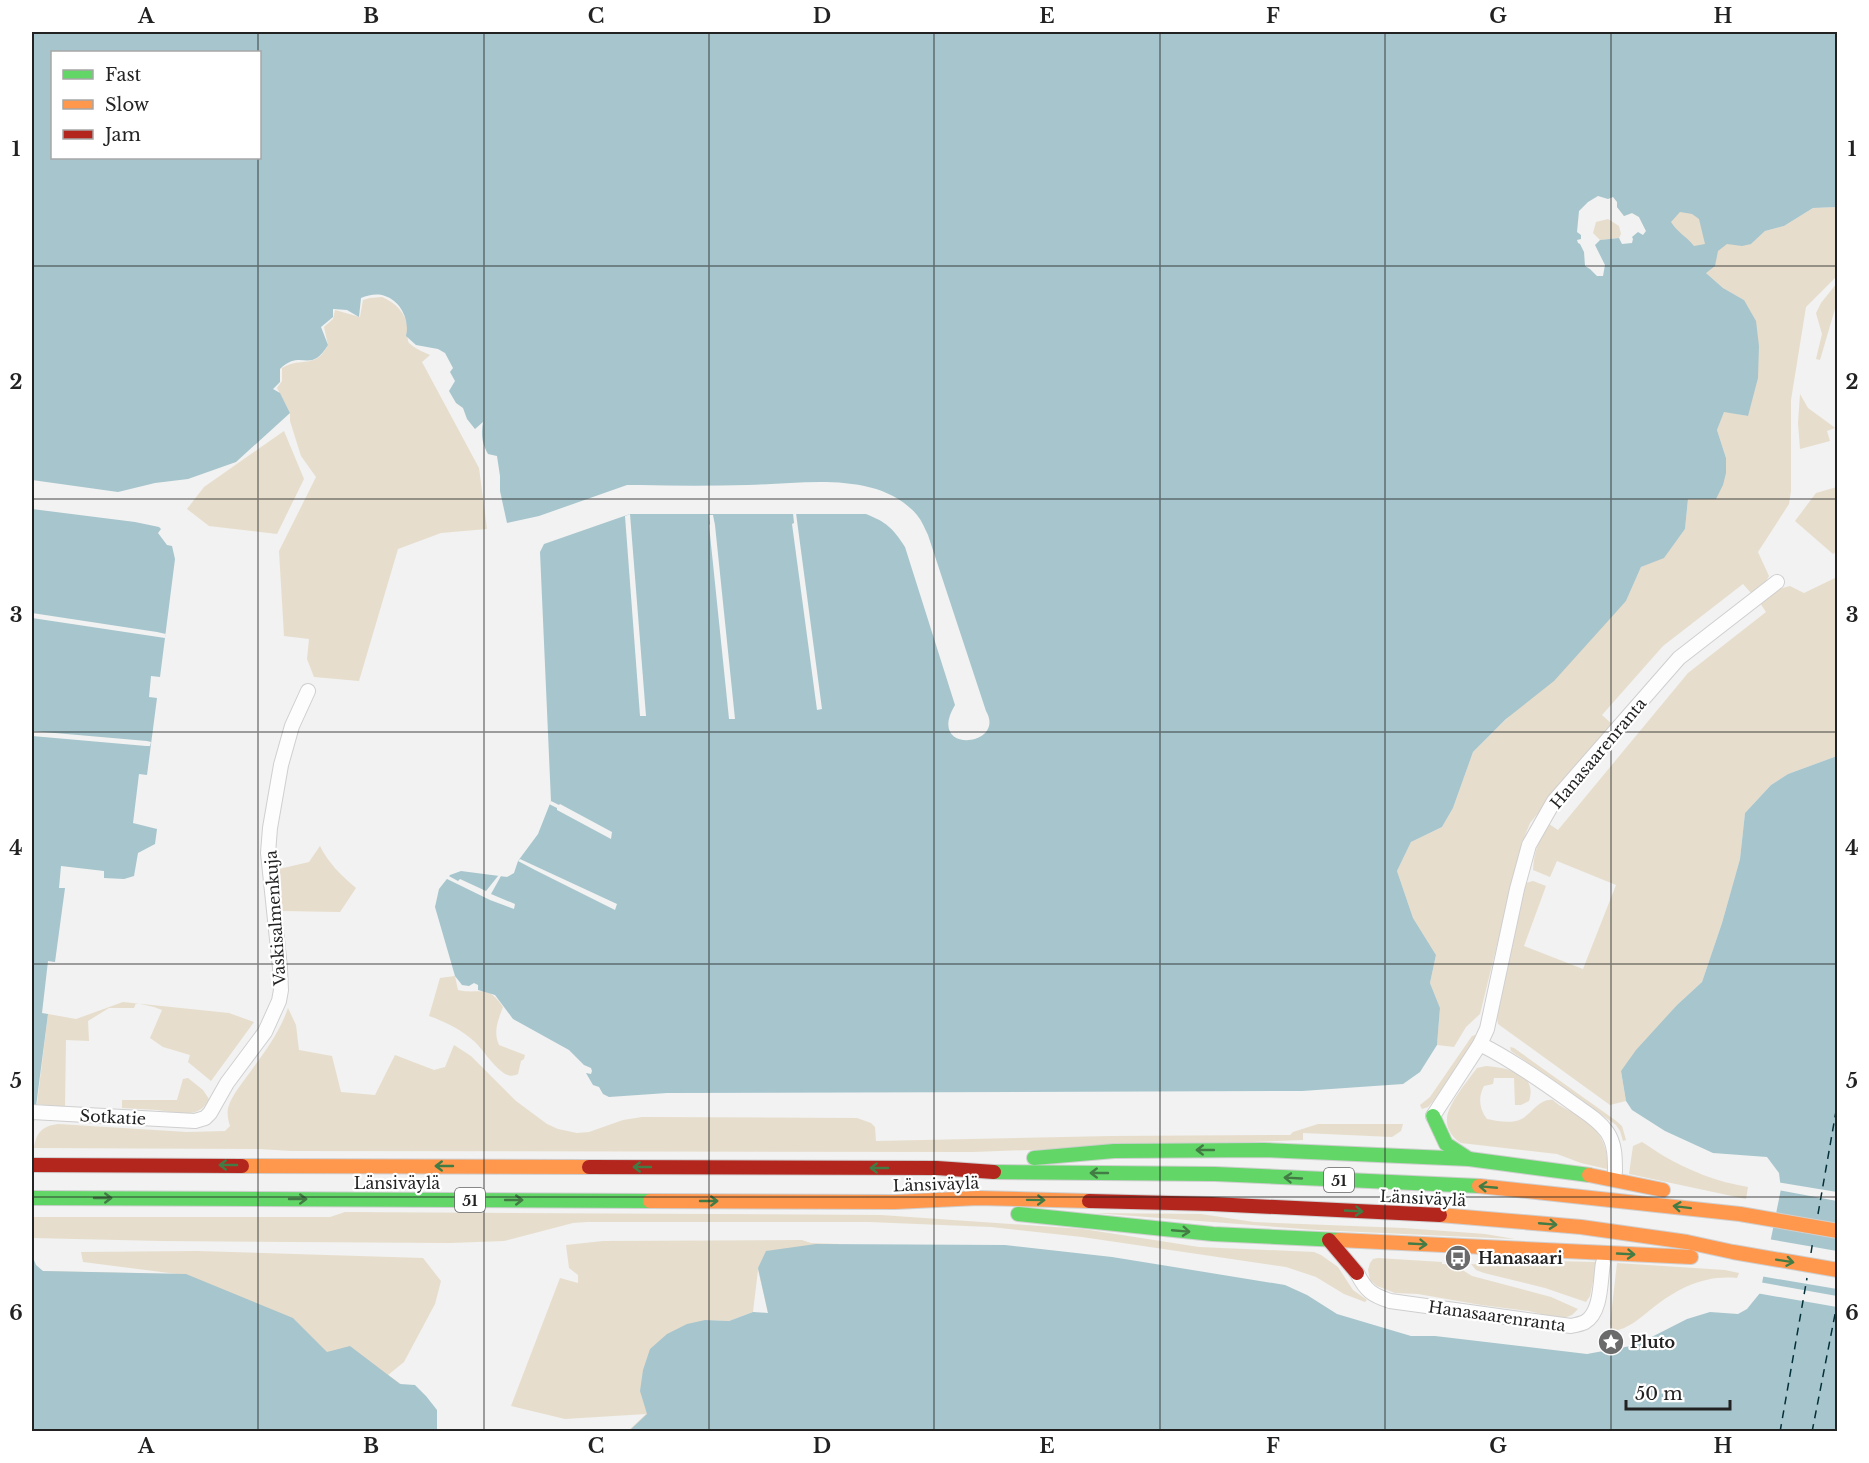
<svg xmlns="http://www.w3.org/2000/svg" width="1869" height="1463" font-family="'Libre Baskerville',serif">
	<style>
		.green { fill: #e7ddcc }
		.water { fill: #a7c5cd; fill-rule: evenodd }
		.pier { fill: #f1f2f1 }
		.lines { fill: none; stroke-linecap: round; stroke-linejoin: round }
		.ferry { stroke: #043039; stroke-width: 1.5; stroke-dasharray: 8 6; stroke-linecap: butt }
		.street-casing { stroke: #cfcfcf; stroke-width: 16 }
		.fast-casing { stroke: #cfcfcf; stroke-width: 16 }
		.slow-casing { stroke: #cfcfcf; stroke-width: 16 }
		.jam-casing { stroke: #cfcfcf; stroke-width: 16 }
		.street { stroke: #fdfdfd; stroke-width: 14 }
		.fast { stroke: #63d668; stroke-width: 14 }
		.slow { stroke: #ff974d; stroke-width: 14 }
		.jam { stroke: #b3261e; stroke-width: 14 }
		.oneway { stroke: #427c44 }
		.grid { fill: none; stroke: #212221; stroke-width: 1.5; stroke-opacity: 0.55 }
		.labels { text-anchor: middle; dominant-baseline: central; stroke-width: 4.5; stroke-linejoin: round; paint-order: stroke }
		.shield { fill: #fff; stroke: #646464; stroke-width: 1.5 }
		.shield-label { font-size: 15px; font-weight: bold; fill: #212221 }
		.street-label { font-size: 16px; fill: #212221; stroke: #fff }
		.poi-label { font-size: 16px; font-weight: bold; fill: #212221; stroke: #fff; text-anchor: start }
		.neatline { fill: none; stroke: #212221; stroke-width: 2 }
		.grid-label { font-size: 20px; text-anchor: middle; font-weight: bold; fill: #212221 }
	</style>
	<rect width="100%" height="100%" fill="#f1f2f1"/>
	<g class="green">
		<path d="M1672 194 1751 244 1765 231 1784 226 1813 208 1837 207V276L1806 307 1791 400V491L1789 504 1758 552 1769 576 1765 583 1751 593 1743 584 1663 646 1602 715 1612 724 1530 823 1522 843 1480 1014 1466 1027 1454 1047 1437 1045 1440 1008 1430 983 1436 955 1413 918 1397 871 1411 842 1442 827 1453 808 1473 752 1626 601 1641 567 1664 557 1685 529 1688 499 1726 458 1717 430 1724 411 1747 416 1744 300 1723 288 1706 273 1646 231 1639 217 1632 213 1624 216 1617 207Z"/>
		<path d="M1608 219 1619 226 1621 234 1619 238 1600 240 1593 233 1596 222Z"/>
		<path d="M1837 283V302L1820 360 1816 359 1822 334 1816 313 1821 303Z"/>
		<path d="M382 297C396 303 406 313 408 329 409 333 406 338 409 343 414 348 423 352 430 355L422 362 479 468 487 529 441 533 398 549 359 681 314 677 307 659 309 639 284 636 279 551 316 477 301 456 290 421V413L277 388 282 381V368C303 356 315 370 328 345L324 327 333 319 335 310 360 317 363 300 370 298Z"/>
		<path d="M1800 394 1808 408 1834 427 1835 428 1827 431 1830 441 1800 449 1798 423Z"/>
		<path d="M284 431 304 479 277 534 209 526 187 509 204 487Z"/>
		<path d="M1837 487V551L1833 554 1795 521 1816 493Z"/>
		<path d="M1837 577V756L1788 774 1771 785 1745 813 1740 859 1722 923 1702 982 1677 1005 1621 1071 1626 1101 1610 1105 1498 1024 1497 1018 1526 883 1533 881 1546 886 1524 946 1583 969 1616 885 1557 861 1550 877 1533 870C1534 851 1539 839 1549 824L1558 830 1688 673 1766 612 1760 603 1779 589 1790 586 1804 593Z"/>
		<path d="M320 846C328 863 342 876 356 888L340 912 282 911 279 869 309 862Z"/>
		<path d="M455 976 458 990C480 995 487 983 503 1007 498 1020 493 1032 499 1045L525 1055 524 1059 521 1061 518 1074C512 1077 507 1076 501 1071 491 1063 484 1051 475 1042 462 1030 446 1022 429 1016L440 978Z"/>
		<path d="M123 1002 229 1013 254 1022 211 1081 188 1062 190 1055 163 1047 150 1038 162 1010 154 1007 136 1003 134 1008H109L88 1021 89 1041 66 1040 65 1107 37 1104 48 1014 76 1019Z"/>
		<path d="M288 1008 296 1025 299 1050 332 1056 341 1092 375 1095 395 1055 434 1070 445 1067 454 1045 471 1056 516 1101 547 1124 558 1129 577 1133 589 1132 623 1120 642 1117 857 1118 871 1123 875 1127 876 1141 1111 1136 1290 1135 1293 1132 1318 1124H1403L1401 1131 1392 1137 1303 1133V1140L973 1152 291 1151 259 1149 34 1148C36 1132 43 1126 58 1124L187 1132 225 1131 230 1126C228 1120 227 1114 228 1108 232 1094 245 1080 253 1068 267 1049 280 1031 288 1008Z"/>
		<path d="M1475 1035V1041L1434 1100 1428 1107 1422 1109 1420 1105 1430 1097 1472 1036Z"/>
		<path d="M1510 1047 1514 1048 1615 1120 1622 1126 1626 1140 1623 1141 1620 1131 1616 1125 1511 1051Z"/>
		<path d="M1486 1066C1507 1068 1538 1073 1529 1101L1521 1105H1515L1514 1078H1494L1493 1084 1484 1086C1478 1097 1479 1109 1487 1119 1497 1121 1506 1123 1516 1121 1531 1118 1537 1098 1553 1100 1561 1108 1572 1111 1581 1117 1600 1130 1609 1147 1607 1169L1581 1163 1557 1154 1461 1143C1453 1138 1446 1129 1447 1119 1447 1105 1469 1079 1477 1068Z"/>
		<path d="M188 1078 203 1090 209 1099C199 1121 175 1112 157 1110 145 1109 134 1109 122 1108V1100H177L183 1079Z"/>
		<path d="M1642 1142C1649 1146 1655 1151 1662 1155 1689 1171 1718 1182 1748 1187L1746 1199 1629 1174 1633 1146Z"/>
		<path d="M345 1212 881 1215 1083 1229 1199 1247 1314 1252 1321 1255 1338 1267 1353 1290 1367 1300 1365 1302 1344 1294 1316 1277 1286 1267 1082 1237 991 1227 869 1222H587L573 1223 504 1241 450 1243 161 1241 33 1238V1217H330Z"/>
		<path d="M1094 1213 1201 1214 1254 1222 1404 1228 1485 1234 1515 1239 1317 1230Z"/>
		<path d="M802 1240 811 1243 839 1244 768 1313 758 1270 753 1312 729 1321 706 1320 653 1431H628L646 1414 565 1419 511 1406 560 1278 578 1283V1275L569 1268 566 1245 603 1241Z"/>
		<path d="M197 1251 423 1258 441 1281 435 1304 404 1362 388 1375 401 1384 212 1432 43 1271 177 1274 83 1262 81 1252Z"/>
		<path d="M1378 1258 1442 1262V1264L1462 1265 1464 1271 1472 1276 1551 1297 1578 1309 1572 1315 1564 1318 1553 1317 1529 1311 1481 1305 1418 1294 1395 1293 1377 1286 1370 1280 1368 1270 1370 1263 1373 1259Z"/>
		<path d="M1501 1260 1597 1262 1590 1296 1586 1302 1545 1288 1484 1273 1476 1270 1471 1264 1486 1265Z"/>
		<path d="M1617 1263 1725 1270 1739 1273 1737 1278C1702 1275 1677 1289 1650 1310 1639 1319 1628 1329 1613 1331L1610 1324Z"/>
	</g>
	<g class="water">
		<path d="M32 32H1837V207L1813 208 1784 226 1765 231 1751 244 1742 246 1727 244 1718 251 1715 266 1706 273 1723 288 1744 300 1756 321 1759 346 1758 378 1748 416 1724 412 1717 430 1726 458V473L1723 485 1716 499H1688L1685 529 1664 558 1641 567 1626 601 1554 681 1506 719 1473 752 1453 808 1442 827 1411 842 1397 871 1413 918 1436 955 1430 983 1440 1008 1437 1045 1420 1072 1403 1084 1302 1091 667 1093 609 1097 603 1094 599 1087 593 1085 586 1073 591 1074 592 1071 591 1068 584 1065 569 1050 513 1019 495 995 478 990V985L474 983 469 986 462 985 455 976 435 907 439 889 450 875 461 871 507 877 514 873 518 861 538 834 551 801 540 552 544 544 630 514H866C886 522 893 528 905 547L955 705C925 755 1007 747 986 711L928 535C925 529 922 521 917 515 878 469 800 484 747 485 712 486 676 486 641 485H627L539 516 507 523 500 491V476L497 456 488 454C482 443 481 435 483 422L475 429 467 419 463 408 456 403 449 391 455 381 450 372 453 368 445 353 438 349 416 345 406 336C410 321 401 301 385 296 377 293 369 295 361 298L359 317 347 310 333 309V317L321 327 328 345C310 375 302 348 280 369V382L273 389 280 393 290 413 236 462 188 479 155 483 118 492 32 480ZM52 52H260V158H52ZM1598 196 1608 199 1613 197 1617 202V207L1624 216 1632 213 1639 217 1646 231 1643 235 1638 232 1632 237 1633 239 1632 243 1622 244 1619 238 1600 240 1595 245 1605 265 1603 276H1597L1590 269 1585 266 1584 252 1580 244 1578 243 1577 240 1581 239V235L1577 232 1579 211 1588 202ZM1680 212 1692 214 1699 219 1705 244 1694 246C1687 237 1677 232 1671 222Z"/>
		<path d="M32 509 135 522 159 527 161 529 158 533 167 545 172 546 175 559 160 677 151 676 149 697 157 698 147 775 139 774 133 823 157 829 155 844 138 853 134 876 124 879 104 878V871L61 866 59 888H65L55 962 48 961 42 1013 48 1014 34 1122 32 1255 36 1265 43 1271 186 1274 293 1318 327 1352 350 1346 400 1384 415 1385 426 1396 437 1410V1432H32Z"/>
		<path d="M1837 756V1431L628 1432 647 1414 640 1391 643 1370 650 1349 667 1334 687 1324 705 1320 729 1321 753 1312 768 1313 758 1268 766 1251 816 1244 1005 1245 1112 1257 1285 1285 1307 1295 1337 1314 1411 1336H1435L1587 1354 1636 1345 1687 1319 1710 1312 1738 1314 1747 1309 1760 1293 1781 1189 1779 1173 1767 1157 1713 1153 1665 1131 1632 1110 1626 1101 1621 1071 1636 1050 1677 1005 1702 982 1722 923 1740 859 1745 813 1771 785 1788 774Z"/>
	</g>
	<g class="pier">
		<path d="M793 513H796L822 709 817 710 792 524 794 523Z"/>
		<path d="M630 514 646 716H640L625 516Z"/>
		<path d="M709 515H713L715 525 735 719H729L709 525 710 524Z"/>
		<path d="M32 613 157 632 166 634 165 638 32 618Z"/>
		<path d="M32 731 147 741 151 742 150 746H146L32 736Z"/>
		<path d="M551 801 559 805 560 804 612 832 611 839 557 810V808L549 804Z"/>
		<path d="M520 859 617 904 615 910 535 870 518 861Z"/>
		<path d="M447 875 458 881 460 879 486 891 498 876H501L491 894 515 904 514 909 490 900 445 878Z"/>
		<path d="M1777 1182 1837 1192V1201L1778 1190Z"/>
		<path d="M1768 1239 1837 1251V1289L1760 1276Z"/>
		<path d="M1759 1282 1837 1296V1307L1756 1293Z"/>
	</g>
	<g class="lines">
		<g class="ferry">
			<path d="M1818 1214 1838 1100"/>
			<path d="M1811 1253 1813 1240"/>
			<path d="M1780 1432 1807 1278"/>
			<path d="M1812 1432 1838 1299"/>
		</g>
		<g class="street-casing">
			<g id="street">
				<path d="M1480 1044 1487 1029 1517 889 1529 845 1554 801 1679 658 1777 582"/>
				<path d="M32 1112 195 1121 205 1118 210 1113 227 1083 265 1032 279 1001 281 990 280 968 268 853 270 828 281 765 292 726 308 691"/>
				<path d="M1433 1116 1480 1044C1512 1060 1542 1081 1571 1102 1583 1111 1598 1119 1607 1132 1615 1144 1615 1157 1615 1172"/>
				<path d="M1357 1273C1366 1291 1372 1295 1390 1301L1571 1326C1576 1325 1581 1324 1585 1322 1602 1312 1600 1280 1603 1263"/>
			</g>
		</g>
		<g class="fast-casing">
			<g id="fast">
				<path d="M1433 1116 1446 1144 1469 1159"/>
				<path d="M1034 1158 1114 1151 1264 1150 1469 1159 1589 1175"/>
				<path d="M994 1172 1215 1174 1479 1186"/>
				<path d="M32 1198 650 1201"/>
				<path d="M1018 1214 1213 1234 1339 1240"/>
			</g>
		</g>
		<g class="slow-casing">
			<g id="slow">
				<path d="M242 1166 589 1167"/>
				<path d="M1589 1175 1663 1190"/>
				<path d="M1479 1186 1740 1214 1838 1231"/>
				<path d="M650 1201 895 1202 978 1198 1089 1201"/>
				<path d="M1440 1215 1581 1227 1687 1242 1733 1252 1838 1270"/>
				<path d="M1339 1240 1691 1257"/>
			</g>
		</g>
		<g class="jam-casing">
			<g id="jam">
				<path d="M32 1165 242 1166"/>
				<path d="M589 1167 937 1168 994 1172"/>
				<path d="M1089 1201 1212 1204 1440 1215"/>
				<path d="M1329 1240 1357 1273"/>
			</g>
		</g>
		<use href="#street" class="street"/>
		<use href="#fast" class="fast"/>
		<use href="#slow" class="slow"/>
		<use href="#jam" class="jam"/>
	</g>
	<defs><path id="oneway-shaft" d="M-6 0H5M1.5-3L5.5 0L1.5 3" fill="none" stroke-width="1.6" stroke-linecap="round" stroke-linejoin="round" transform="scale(1.5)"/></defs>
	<g class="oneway">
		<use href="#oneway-shaft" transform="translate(1205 1150) rotate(180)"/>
		<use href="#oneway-shaft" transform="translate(228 1165) rotate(-180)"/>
		<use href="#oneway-shaft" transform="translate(444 1166) rotate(-180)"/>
		<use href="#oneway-shaft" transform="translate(642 1167) rotate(-180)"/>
		<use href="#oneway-shaft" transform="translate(879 1168) rotate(-180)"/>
		<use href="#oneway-shaft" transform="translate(1099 1173) rotate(-180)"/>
		<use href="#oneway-shaft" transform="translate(1293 1178) rotate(-177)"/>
		<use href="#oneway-shaft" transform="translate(1488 1187) rotate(-175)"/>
		<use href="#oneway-shaft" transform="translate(103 1198)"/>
		<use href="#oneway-shaft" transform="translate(298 1199)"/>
		<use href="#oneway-shaft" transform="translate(514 1200)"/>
		<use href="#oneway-shaft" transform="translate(1036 1200) rotate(1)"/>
		<use href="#oneway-shaft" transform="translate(709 1201)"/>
		<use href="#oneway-shaft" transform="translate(1682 1207) rotate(-173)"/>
		<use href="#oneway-shaft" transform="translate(1354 1211) rotate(3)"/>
		<use href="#oneway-shaft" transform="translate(1548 1224) rotate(5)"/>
		<use href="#oneway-shaft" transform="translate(1181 1231) rotate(5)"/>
		<use href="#oneway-shaft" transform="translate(1418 1244) rotate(3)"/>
		<use href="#oneway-shaft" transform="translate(1626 1254) rotate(3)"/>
		<use href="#oneway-shaft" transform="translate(1785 1261) rotate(9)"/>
	</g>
	<path class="grid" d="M258 32V52M484 32V1432M709 32V1432M934 32V1432M1160 32V1432M1385 32V1432M1611 32V1432M258 158V1432M32 266H1838M32 499H1838M32 732H1838M32 964H1838M32 1197H1838"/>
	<defs>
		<g id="bus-disc" transform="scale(1.35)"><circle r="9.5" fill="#6a6b6a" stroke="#fff"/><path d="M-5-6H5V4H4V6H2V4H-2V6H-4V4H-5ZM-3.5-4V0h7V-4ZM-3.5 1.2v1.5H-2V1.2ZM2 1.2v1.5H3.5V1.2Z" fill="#fff"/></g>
		<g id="sight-disc" transform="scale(1.35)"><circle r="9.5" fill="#6a6b6a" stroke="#fff"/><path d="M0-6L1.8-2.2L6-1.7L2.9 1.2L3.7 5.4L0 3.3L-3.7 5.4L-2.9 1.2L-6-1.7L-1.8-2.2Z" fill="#fff"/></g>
	</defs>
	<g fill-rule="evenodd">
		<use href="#bus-disc" x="1458" y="1258"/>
		<use href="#sight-disc" x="1611" y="1342"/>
	</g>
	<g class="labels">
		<g class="shield">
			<rect x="1324" y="1168" width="30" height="24" rx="4.5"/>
			<rect x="455" y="1188" width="30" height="24" rx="4.5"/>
		</g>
		<g class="shield-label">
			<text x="1339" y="1180">51</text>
			<text x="470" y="1200">51</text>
		</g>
		<g class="street-label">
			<text transform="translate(1598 753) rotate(-50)">Hanasaarenranta</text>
			<text transform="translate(275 918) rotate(-94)">Vaskisalmenkuja</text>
			<text transform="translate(113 1117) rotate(3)">Sotkatie</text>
			<text x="397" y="1183">Länsiväylä</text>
			<text transform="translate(936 1184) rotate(-2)">Länsiväylä</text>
			<text transform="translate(1423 1198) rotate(3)">Länsiväylä</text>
			<text transform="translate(1497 1316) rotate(8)">Hanasaarenranta</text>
		</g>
		<g class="poi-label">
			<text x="1478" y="1258">Hanasaari</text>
			<text x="1630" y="1342">Pluto</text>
		</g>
	</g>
	<rect width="1869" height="1463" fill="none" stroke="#ffffff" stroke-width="66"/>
	<rect x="51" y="51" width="210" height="108" fill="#ffffff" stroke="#a6a7a6" stroke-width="1.5"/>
	<rect x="63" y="70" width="30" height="9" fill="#63d668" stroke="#a6a7a6" stroke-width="1.5"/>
	<text x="105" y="81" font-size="18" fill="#212221">Fast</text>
	<rect x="63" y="100" width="30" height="9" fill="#ff974d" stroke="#a6a7a6" stroke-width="1.5"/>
	<text x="105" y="111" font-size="18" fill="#212221">Slow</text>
	<rect x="63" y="130" width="30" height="9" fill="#b3261e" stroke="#a6a7a6" stroke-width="1.5"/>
	<text x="105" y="141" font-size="18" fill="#212221">Jam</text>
	<path d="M1626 1400v9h104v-9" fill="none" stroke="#212221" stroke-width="3"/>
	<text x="1635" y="1400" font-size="18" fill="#212221" stroke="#ffffff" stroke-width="4.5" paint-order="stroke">50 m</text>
	<rect x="33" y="33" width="1803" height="1397" class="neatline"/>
	<g class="grid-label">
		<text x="146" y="23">A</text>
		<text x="371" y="23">B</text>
		<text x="596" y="23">C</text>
		<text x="822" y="23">D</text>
		<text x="1047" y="23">E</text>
		<text x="1273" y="23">F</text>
		<text x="1498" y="23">G</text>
		<text x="1723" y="23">H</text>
		<text x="16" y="156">1</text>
		<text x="1852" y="156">1</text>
		<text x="16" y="389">2</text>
		<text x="1852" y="389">2</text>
		<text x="16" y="622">3</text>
		<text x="1852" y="622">3</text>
		<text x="16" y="855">4</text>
		<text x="1852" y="855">4</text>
		<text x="16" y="1088">5</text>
		<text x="1852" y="1088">5</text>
		<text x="16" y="1320">6</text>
		<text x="1852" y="1320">6</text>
		<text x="146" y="1453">A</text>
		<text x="371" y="1453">B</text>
		<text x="596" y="1453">C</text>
		<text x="822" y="1453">D</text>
		<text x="1047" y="1453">E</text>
		<text x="1273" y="1453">F</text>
		<text x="1498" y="1453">G</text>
		<text x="1723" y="1453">H</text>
	</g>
</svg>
